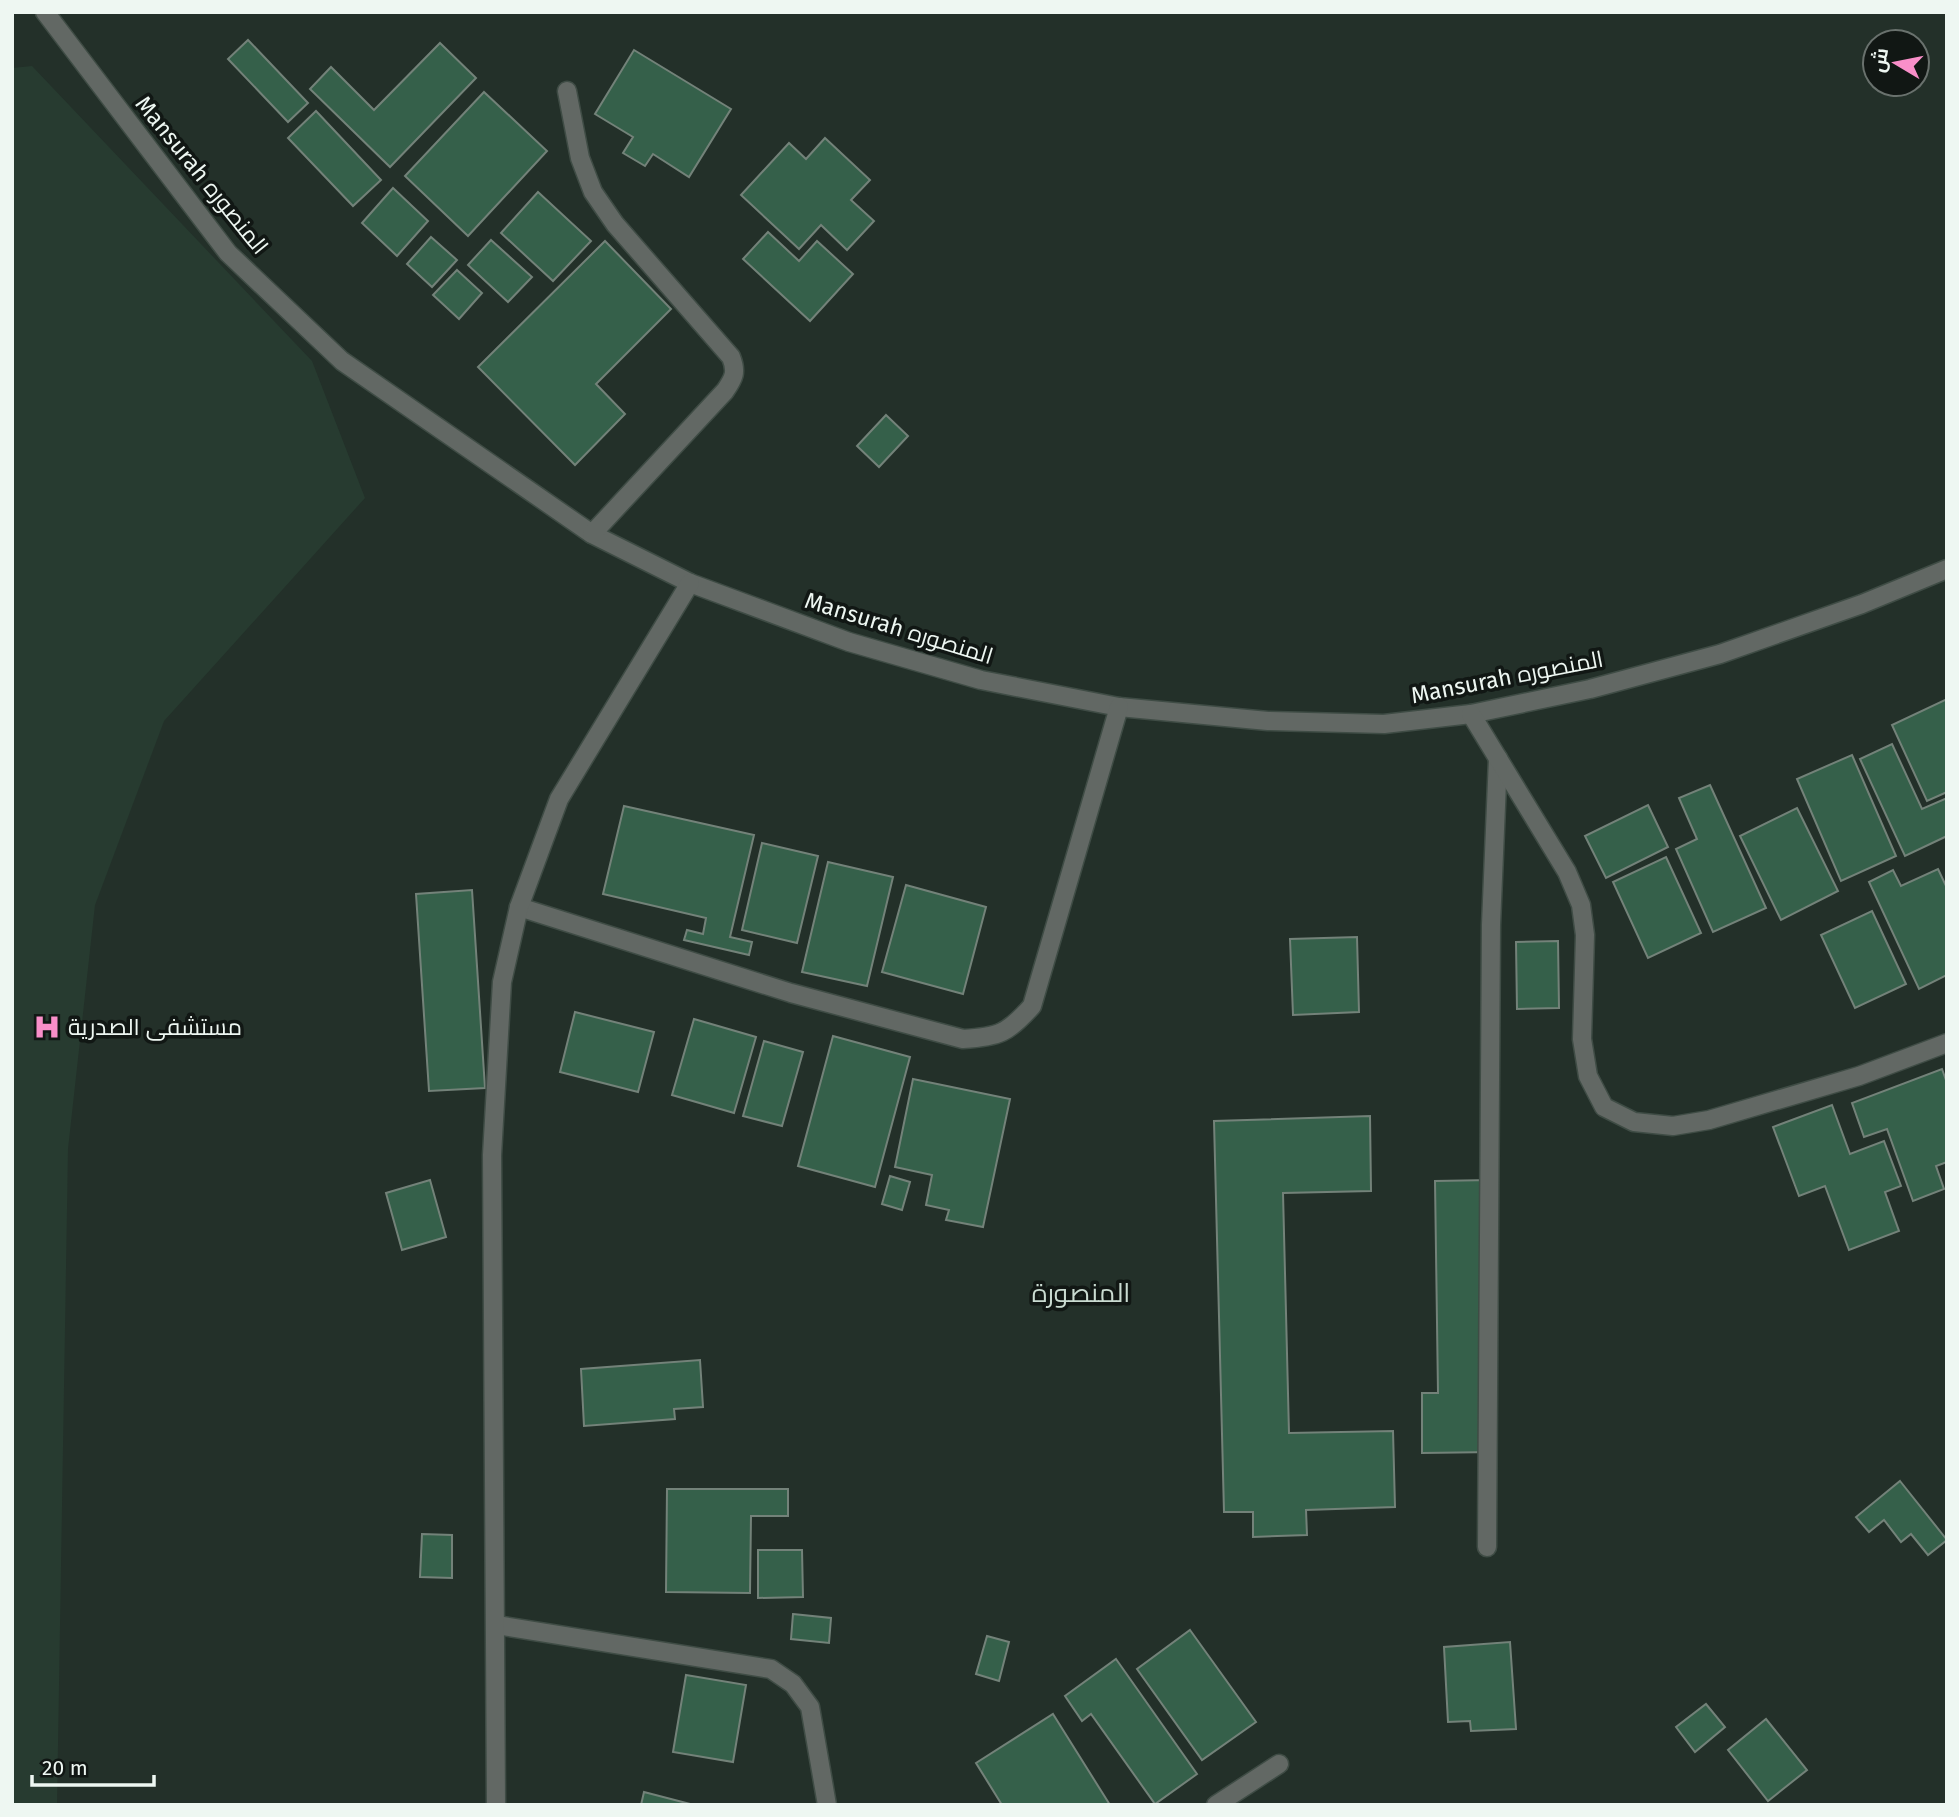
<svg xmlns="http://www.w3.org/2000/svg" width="1959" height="1817" font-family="'Fira Sans',Cairo,sans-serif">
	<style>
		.built { fill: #273b30 }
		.building { fill: #35604a; stroke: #738279; stroke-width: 2 }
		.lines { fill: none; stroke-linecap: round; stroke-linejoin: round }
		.service-casing { stroke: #3f4c45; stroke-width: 21 }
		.minor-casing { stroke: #3f4c45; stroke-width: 21 }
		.service { stroke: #626864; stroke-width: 18 }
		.minor { stroke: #626864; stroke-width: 18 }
		.labels { text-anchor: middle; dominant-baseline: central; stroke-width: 7; stroke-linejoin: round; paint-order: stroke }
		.street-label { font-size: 23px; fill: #eef7f2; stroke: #111714 }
		.poi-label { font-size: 23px; fill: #eef7f2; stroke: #111714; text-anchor: start }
		.quarter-label { font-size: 26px; fill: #cadbd1; stroke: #111714 }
	</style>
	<rect width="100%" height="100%" fill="#233029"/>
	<path class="built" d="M32 66 312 361 365 498 164 721 95 905 68 1149 57 1805H12V68Z"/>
	<g class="building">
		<path d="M248 40 308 103 288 122 228 59Z"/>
		<path d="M440 43 476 78 390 167 310 89 331 67 374 110Z"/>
		<path d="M634 50 731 109 689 177 653 154 645 166 623 153 633 137 595 114Z"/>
		<path d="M484 92 547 151 468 236 405 176Z"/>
		<path d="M316 111 381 180 353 206 288 138Z"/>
		<path d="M825 138 870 180 851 200 874 221 847 250 821 225 799 249 741 195 789 143 806 159Z"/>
		<path d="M393 188 428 221 397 256 362 223Z"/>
		<path d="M538 192 591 241 553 281 501 233Z"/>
		<path d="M768 232 799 261 817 241 853 274 810 321 743 259Z"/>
		<path d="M431 237 457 260 432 287 407 264Z"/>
		<path d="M491 240 532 277 508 302 468 265Z"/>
		<path d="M605 241 671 309 596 384 625 414 575 465 478 367Z"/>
		<path d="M457 270 482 293 459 319 433 295Z"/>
		<path d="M886 415 908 436 879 467 857 446Z"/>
		<path d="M1947 699V792L1927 801 1892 725Z"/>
		<path d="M1892 744 1922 809 1947 798V836L1905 856 1860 759Z"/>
		<path d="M1852 755 1896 856 1841 881 1797 779Z"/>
		<path d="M1710 785 1766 908 1713 932 1676 849 1697 839 1679 798Z"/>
		<path d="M1648 805 1668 847 1606 878 1585 836Z"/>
		<path d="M624 806 754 835 730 937 752 942 749 955 684 940 687 930 703 934 706 918 603 894Z"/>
		<path d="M1797 808 1838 891 1781 920 1740 836Z"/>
		<path d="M762 843 818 856 797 943 742 930Z"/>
		<path d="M1666 857 1701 933 1648 958 1613 882Z"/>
		<path d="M828 862 893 877 867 986 802 972Z"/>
		<path d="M1938 869 1947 888V975L1919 989 1869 882 1893 870 1901 886Z"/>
		<path d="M906 885 986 907 963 994 882 972Z"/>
		<path d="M472 890 485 1088 429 1091 416 894Z"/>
		<path d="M1872 911 1906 984 1855 1008 1821 935Z"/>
		<path d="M1357 937 1359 1012 1293 1015 1290 939Z"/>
		<path d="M1558 941 1559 1008 1517 1009 1516 942Z"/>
		<path d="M575 1012 654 1032 638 1092 560 1072Z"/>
		<path d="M694 1019 756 1037 734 1113 672 1095Z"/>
		<path d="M833 1036 910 1057 875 1187 798 1166Z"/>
		<path d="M764 1041 803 1052 782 1126 743 1116Z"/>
		<path d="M1942 1069 1947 1083V1162L1936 1166 1944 1189 1913 1201 1887 1129 1864 1137 1852 1103Z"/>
		<path d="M913 1079 1010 1099 983 1227 946 1220 949 1210 926 1205 932 1175 895 1167Z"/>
		<path d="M1832 1105 1850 1154 1884 1141 1901 1186 1885 1192 1899 1231 1849 1250 1825 1186 1799 1196 1773 1127Z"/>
		<path d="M1370 1116 1371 1191 1283 1193 1289 1433 1393 1431 1395 1507 1306 1510 1307 1535 1253 1537V1512H1224L1214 1121Z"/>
		<path d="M890 1176 910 1182 902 1210 882 1204Z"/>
		<path d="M430 1180 446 1237 402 1250 386 1193Z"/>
		<path d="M1490 1180 1494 1452 1422 1453V1393H1438L1435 1181Z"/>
		<path d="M700 1360 703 1407 674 1409 675 1419 584 1426 581 1369Z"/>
		<path d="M1900 1481 1947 1540 1928 1555 1911 1534 1901 1542 1884 1520 1869 1532 1856 1517Z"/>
		<path d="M667 1489H788V1516H751L750 1593 666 1592Z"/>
		<path d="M422 1534 452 1535V1578L420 1577Z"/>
		<path d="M758 1550H802L803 1597 758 1598Z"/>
		<path d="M793 1614 831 1618 829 1643 791 1639Z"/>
		<path d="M1190 1630 1256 1722 1202 1760 1137 1669Z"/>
		<path d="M987 1636 1009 1642 999 1681 976 1674Z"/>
		<path d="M1510 1642 1516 1729 1471 1731 1470 1721 1448 1722 1444 1647Z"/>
		<path d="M1116 1659 1197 1774 1155 1804 1091 1714 1082 1721 1065 1696Z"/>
		<path d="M686 1675 746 1685 733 1762 673 1752Z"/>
		<path d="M1706 1704 1725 1727 1695 1752 1676 1727Z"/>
		<path d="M1053 1714 1110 1805H1002L976 1763Z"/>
		<path d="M1766 1719 1807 1770 1768 1801 1728 1750Z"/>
		<path d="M644 1792 694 1805H641Z"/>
	</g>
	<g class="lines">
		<g class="service-casing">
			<path id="service" d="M1487 1547 1491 925 1498 758"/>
		</g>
		<g class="minor-casing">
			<g id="minor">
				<path d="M45 12 228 253 342 361 592 534 690 583 849 642 981 680 1119 707 1268 721 1384 724 1471 714 1590 689 1720 654 1862 604 1947 569"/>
				<path d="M567 91 580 158 593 192 615 224 731 357C737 372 734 378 725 391L592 534"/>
				<path d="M1471 714 1567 872 1581 905 1585 935 1582 1039 1588 1076 1604 1107 1634 1122 1673 1126 1709 1120 1859 1076 1947 1043"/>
				<path d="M519 907 791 993 963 1039C999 1037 1008 1033 1032 1006L1119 707"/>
				<path d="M497 1625 771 1669 793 1684 810 1707 827 1805"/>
				<path d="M496 1805 492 1155 502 982 519 907 559 799 690 583"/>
				<path d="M1216 1805 1279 1764"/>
			</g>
		</g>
		<use href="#service" class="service"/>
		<use href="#minor" class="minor"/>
	</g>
	<defs>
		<g id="hospital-bare" transform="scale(2.1)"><path d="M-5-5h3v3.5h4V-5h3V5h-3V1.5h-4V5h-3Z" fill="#f98fc9" stroke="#111714" stroke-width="2.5" paint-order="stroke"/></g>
	</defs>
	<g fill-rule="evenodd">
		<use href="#hospital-bare" x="47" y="1027"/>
	</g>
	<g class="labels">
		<g class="street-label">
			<text transform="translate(202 175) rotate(51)">Mansurah المنصوره</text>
			<text transform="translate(899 628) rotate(17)">Mansurah المنصوره</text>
			<text transform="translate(1507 677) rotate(-11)">Mansurah المنصوره</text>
		</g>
		<g class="poi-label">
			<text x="68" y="1027">مستشفى الصدرية</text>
		</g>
		<g class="quarter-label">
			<text x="1081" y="1293">المنصورة</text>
		</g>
	</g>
	<rect width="1959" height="1817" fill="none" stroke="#eef7f2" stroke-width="28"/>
	<g transform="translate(1896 63) rotate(280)"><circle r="33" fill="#111714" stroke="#69716d" stroke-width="2"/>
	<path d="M0-5L12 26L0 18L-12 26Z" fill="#f98fc9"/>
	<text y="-10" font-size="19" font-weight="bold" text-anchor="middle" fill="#eef7f2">ش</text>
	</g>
	<path d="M32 1775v10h122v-10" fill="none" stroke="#eef7f2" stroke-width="3.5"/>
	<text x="42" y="1775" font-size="21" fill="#eef7f2" stroke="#111714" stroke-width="5" paint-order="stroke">20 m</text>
</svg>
